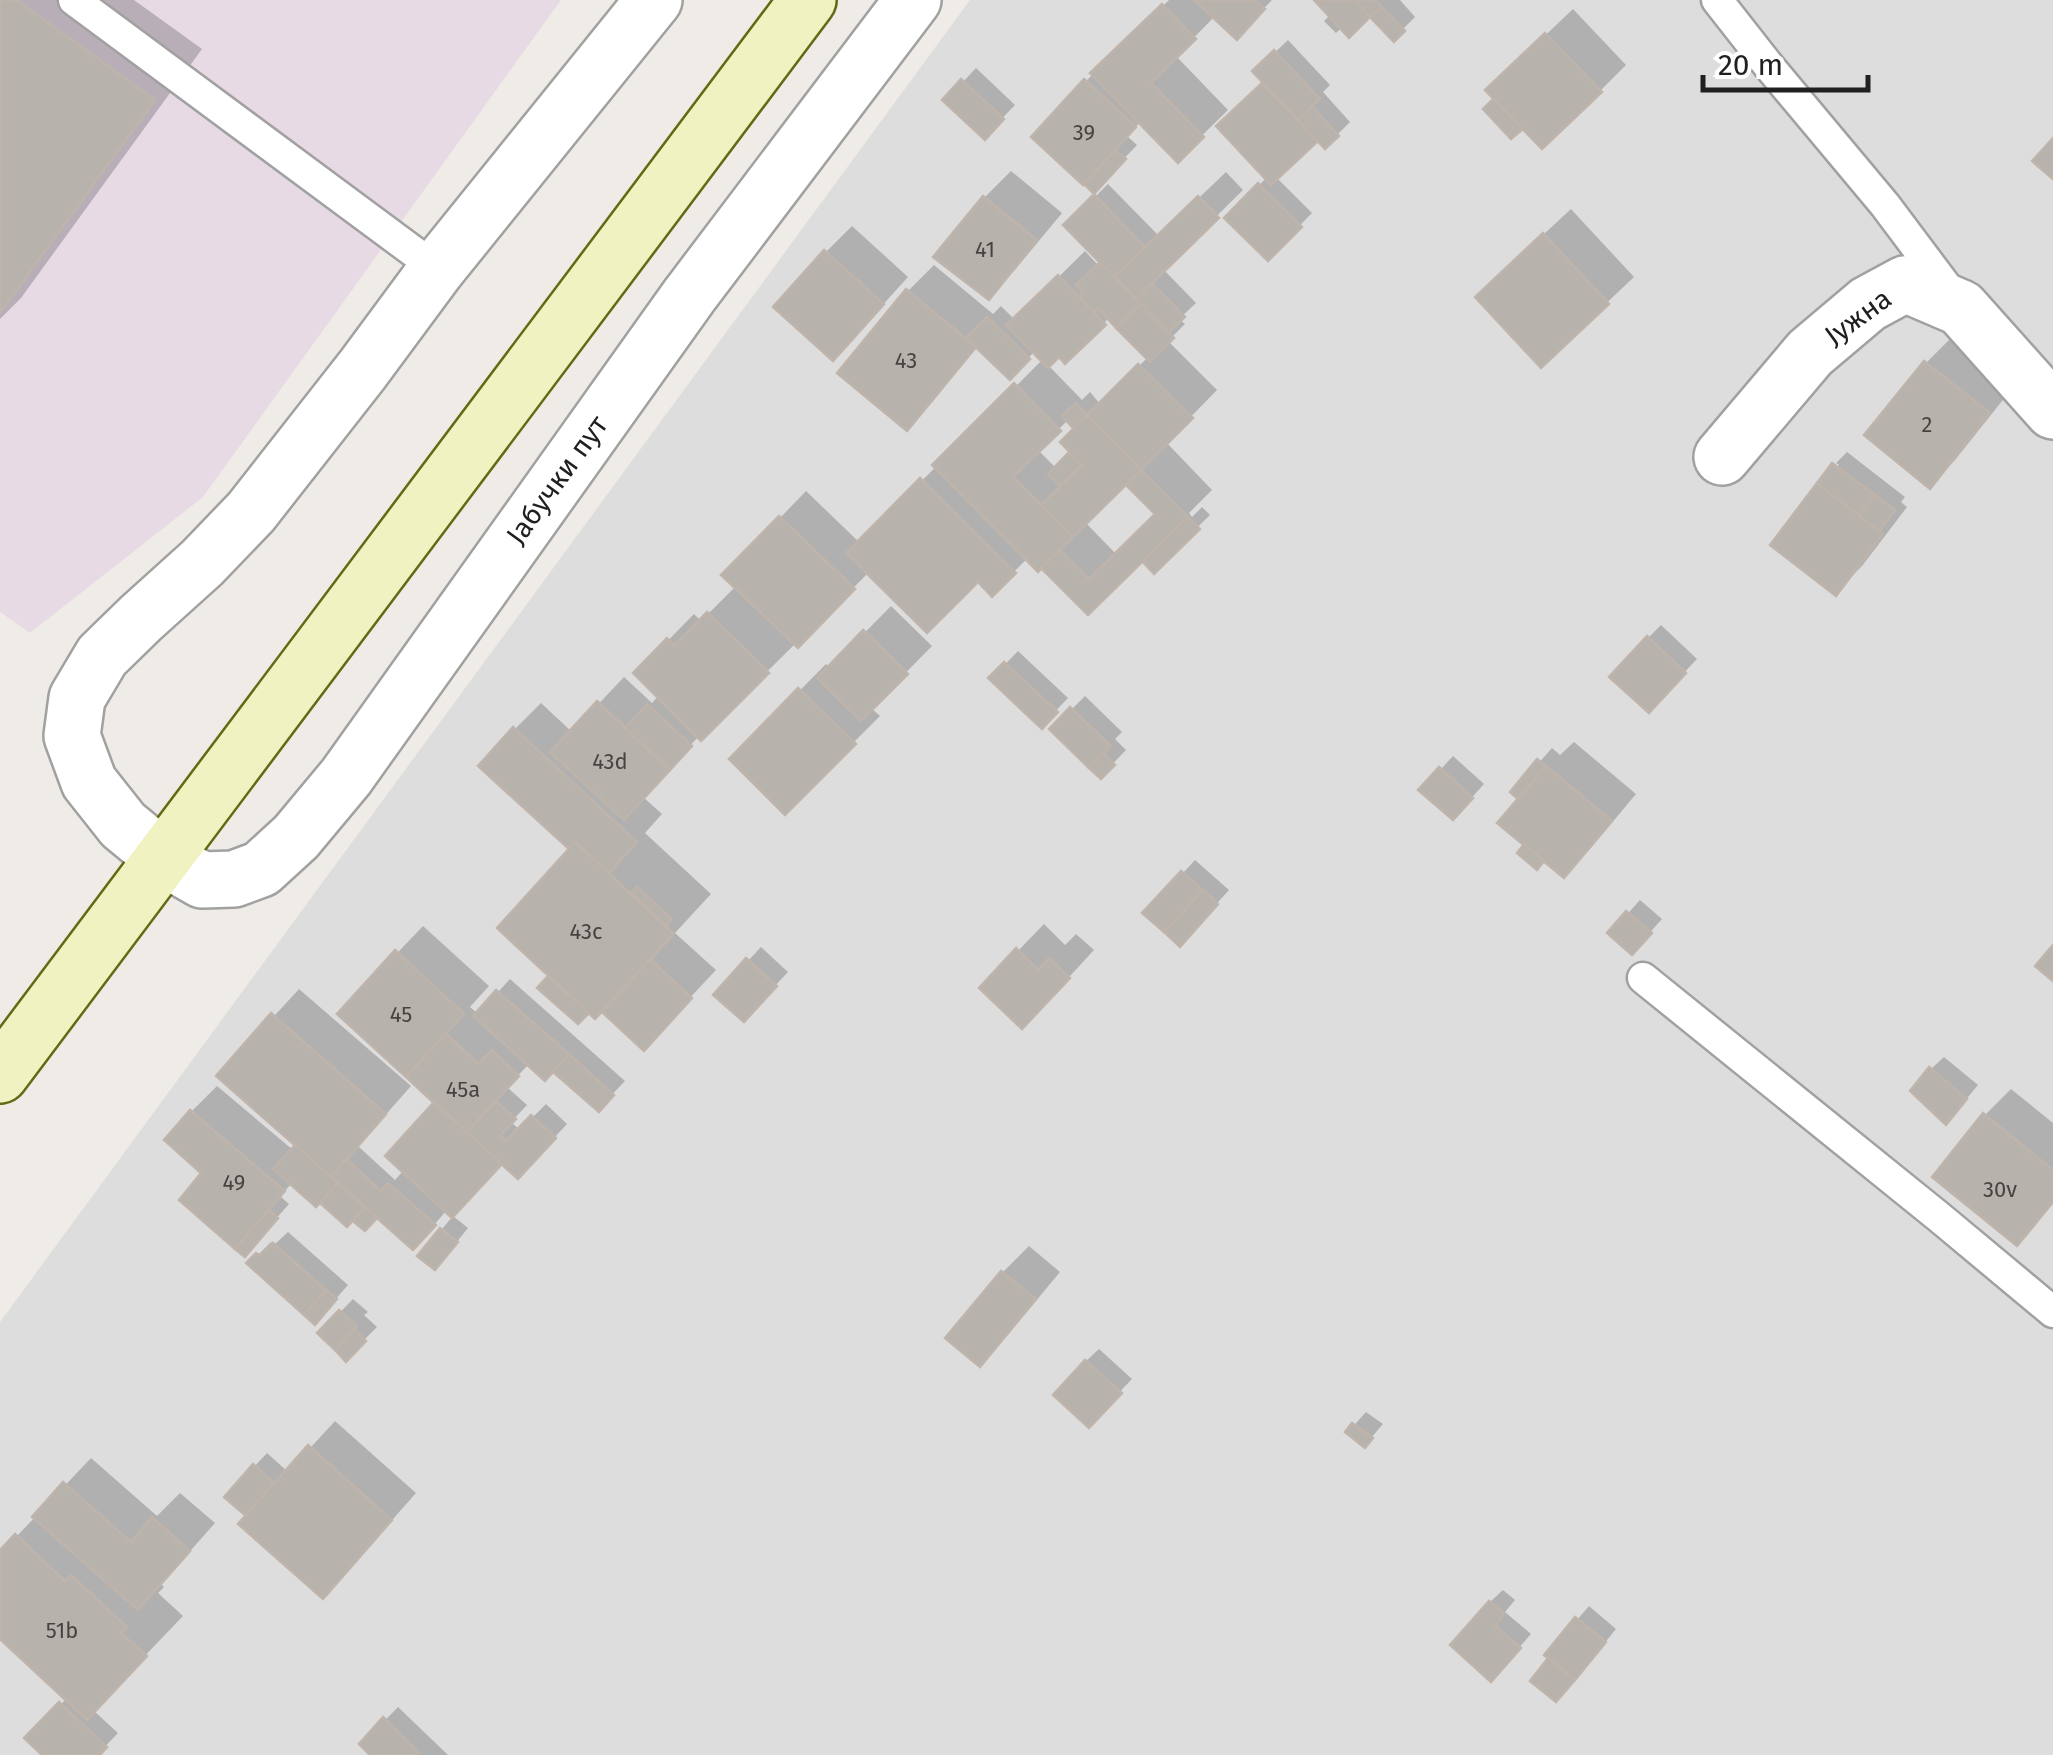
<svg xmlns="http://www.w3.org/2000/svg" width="2053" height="1755" font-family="'Fira Sans',sans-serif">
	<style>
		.residential { fill: #dedddd }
		.industrial { fill: #e7dae5 }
		.shadow { fill: #0003; fill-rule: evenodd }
		.building { fill: #b8b2ad; stroke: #bfb4ab; stroke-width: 2.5 }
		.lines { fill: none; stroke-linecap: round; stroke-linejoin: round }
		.service-casing { stroke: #a1a1a1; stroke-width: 35 }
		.minor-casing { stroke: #a1a1a1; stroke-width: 60 }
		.secondary-casing { stroke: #626a13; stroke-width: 60 }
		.service { stroke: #fff; stroke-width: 30 }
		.minor { stroke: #fff; stroke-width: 55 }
		.secondary { stroke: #f0f2c2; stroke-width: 55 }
		.labels { text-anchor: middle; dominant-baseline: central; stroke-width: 10; stroke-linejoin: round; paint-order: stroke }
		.number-label { font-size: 22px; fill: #464443 }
		.street-label { font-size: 28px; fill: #202020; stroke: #fff }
	</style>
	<rect width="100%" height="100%" fill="#efece7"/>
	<path class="residential" d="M970 0H2053V1755H0V1322Z"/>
	<path class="industrial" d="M0 0H561L203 497 30 633 0 612Z"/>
	<g class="shadow">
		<path d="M0 0H134L202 49 21 298 0 319Z"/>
		<path d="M1169 0H1272L1237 36 1215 16 1176 56 1228 110 1178 159 1141 121 1127 136 1137 145 1094 190 1034 137 1086 81Z"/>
		<path d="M1318 0H1400L1415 17 1394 38 1370 14 1343 27 1336 33 1324 21 1330 15Z"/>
		<path d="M1573 9 1626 65 1600 91 1523 125 1486 110 1497 98 1515 64Z"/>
		<path d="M1288 40 1330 85 1323 92 1350 122 1326 146 1318 137 1276 177 1312 213 1268 258 1228 218 1267 177 1220 126 1265 81 1255 71Z"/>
		<path d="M976 68 1015 105 985 136 946 100Z"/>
		<path d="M1011 171 1062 213 1014 271 988 297 985 197Z"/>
		<path d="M1226 172 1243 190 1163 269 1196 303 1179 319 1185 324 1168 341 1217 390 1166 442 1212 490 1189 513 1192 517 1202 507 1210 515 1154 570 1175 533 1171 530 1088 611 1041 565 1028 558 992 593 978 579 869 572 798 644 796 643 701 737 699 736 643 797 662 814 645 833 711 894 675 933 716 970 644 1047 602 1009 541 988 552 975 573 849 515 729 541 703 572 732 624 677 652 703 659 695 636 673 694 614 701 621 735 587 725 575 806 491 860 543 1043 359 1035 351 1010 377 978 346 933 401 907 427 908 291 934 265 993 314 1001 306 1015 320 1085 251 1099 266 1104 262 1067 225 1108 184 1159 236ZM1110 317 1148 357 1101 405 1090 392 1082 400 1048 365 1059 354 1066 361ZM1068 420 1077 428 1073 452 1056 468 1038 450ZM1126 481 1159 514 1117 555 1085 522Z"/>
		<path d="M1571 209 1634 277 1542 364 1504 271Z"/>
		<path d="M852 226 908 277 859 331 826 252Z"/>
		<path d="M1952 337 2014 386 1955 460 1929 486 1867 435 1926 363Z"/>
		<path d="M1847 452 1905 497 1901 502 1907 507 1862 566 1836 592 1835 468 1839 465 1836 463Z"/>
		<path d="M891 606 932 646 871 708 880 716 785 811 732 759 826 664 830 668Z"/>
		<path d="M1661 625 1697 659 1661 697 1648 638Z"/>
		<path d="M1018 651 1068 698 1042 725 992 678Z"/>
		<path d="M1085 696 1122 732 1115 739 1126 750 1101 776 1052 729Z"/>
		<path d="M1574 742 1636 794 1590 849 1564 875 1527 844 1521 799 1513 792 1552 748 1560 755Z"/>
		<path d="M1453 756 1484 784 1466 804 1441 769Z"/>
		<path d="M1195 860 1229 890 1192 931 1146 913Z"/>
		<path d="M1640 900 1662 919 1644 939 1610 933Z"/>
		<path d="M1044 924 1065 945 1076 934 1094 950 1048 1000 982 988Z"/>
		<path d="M423 926 489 986 470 1007 478 1014 510 979 625 1081 599 1108 554 1069 530 1063 507 1087 527 1105 511 1122 520 1130 546 1104 567 1124 530 1164 502 1162 447 1210 426 1234 378 1215 365 1228 353 1217 347 1224 320 1200 292 1183 280 1196 289 1204 245 1254 182 1200 205 1173 191 1112 217 1086 293 1150 298 1145 220 1075 299 989 411 1086 358 1146 395 1180 404 1170 437 1102 340 1013Z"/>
		<path d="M761 947 788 972 756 1006 716 995Z"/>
		<path d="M1944 1057 1978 1085 1958 1109 1931 1069Z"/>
		<path d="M2011 1089 2053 1123V1204L2017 1243 1985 1115Z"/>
		<path d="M453 1216 468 1228 447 1254 442 1229Z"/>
		<path d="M288 1232 348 1285 327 1309 250 1263 271 1242 274 1245Z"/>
		<path d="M1029 1246 1060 1272 1006 1337 980 1363 949 1338 1003 1272Z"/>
		<path d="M353 1299 368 1312 364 1315 377 1327 346 1358 320 1333Z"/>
		<path d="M1099 1349 1132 1379 1089 1424 1086 1361Z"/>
		<path d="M1366 1412 1383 1424 1365 1445 1348 1432Z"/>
		<path d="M335 1421 416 1493 348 1570 257 1500 255 1466 267 1453 288 1472Z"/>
		<path d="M91 1458 157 1516 180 1493 215 1523 161 1584 164 1587 158 1593 183 1616 93 1710 118 1733 97 1755H45L28 1738 67 1698 0 1636V1554Z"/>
		<path d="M1503 1590 1515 1600 1505 1612 1531 1634 1491 1679 1490 1602Z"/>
		<path d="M1589 1606 1616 1629 1569 1687 1547 1655Z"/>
		<path d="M398 1707 448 1755H374L362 1744Z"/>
	</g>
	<g class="building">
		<path d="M0 0H17L155 100 0 313Z"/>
		<path d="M1194 0H1254L1265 9 1237 40Z"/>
		<path d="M1314 0H1354L1370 17 1349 38Z"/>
		<path d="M1354 0H1376L1382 7 1370 17Z"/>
		<path d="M1162 4 1196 39 1151 83 1204 137 1178 163 1090 73Z"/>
		<path d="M1382 7 1405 31 1394 42 1370 17Z"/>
		<path d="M1545 33 1602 92 1542 149 1485 90Z"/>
		<path d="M1274 50 1320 99 1298 120 1252 71Z"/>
		<path d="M961 79 1004 119 985 140 942 100Z"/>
		<path d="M1084 79 1136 127 1083 185 1031 137Z"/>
		<path d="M1262 83 1318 141 1271 185 1216 126Z"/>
		<path d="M1493 99 1523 129 1511 139 1483 109Z"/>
		<path d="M1312 106 1339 136 1325 149 1298 120Z"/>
		<path d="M2053 138V179L2032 161Z"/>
		<path d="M1115 150 1126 159 1094 194 1084 184Z"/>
		<path d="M1258 183 1302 227 1268 261 1224 218Z"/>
		<path d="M1094 194 1145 247 1114 277 1063 225Z"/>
		<path d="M983 196 1037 240 989 300 933 257Z"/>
		<path d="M1198 196 1219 218 1136 299 1114 277Z"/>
		<path d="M1543 233 1609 304 1541 368 1475 297Z"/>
		<path d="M824 250 884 304 833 361 773 307Z"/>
		<path d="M1100 262 1141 304 1116 328 1098 308 1094 313 1079 298 1083 293 1076 285Z"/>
		<path d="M1058 275 1106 325 1065 364 1059 357 1048 368 1006 325Z"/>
		<path d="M1152 283 1185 317 1168 333 1136 299Z"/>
		<path d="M906 289 976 347 907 431 837 373Z"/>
		<path d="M1141 304 1174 338 1150 362 1116 328Z"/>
		<path d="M987 317 1030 359 1010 380 966 338Z"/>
		<path d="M1924 361 1990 413 1930 489 1864 435Z"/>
		<path d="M1138 364 1193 418 1141 470 1087 415Z"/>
		<path d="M1014 383 1061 431 1013 477 1073 537 1038 572 932 465Z"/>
		<path d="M1076 403 1087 415 1074 429 1062 416Z"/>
		<path d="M1087 415 1141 470 1073 537 1041 505 1082 465 1060 442Z"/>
		<path d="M1069 452 1082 465 1060 486 1048 474Z"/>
		<path d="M1832 463 1875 495 1859 516 1817 483Z"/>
		<path d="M1141 470 1188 517 1088 615 1041 568 1060 550 1089 579 1155 514 1126 485Z"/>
		<path d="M920 478 1016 573 992 597 978 582 927 633 846 553Z"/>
		<path d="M1817 483 1883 534 1836 596 1770 545Z"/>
		<path d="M1875 495 1895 510 1879 531 1859 516Z"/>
		<path d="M779 516 855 589 798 648 721 575Z"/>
		<path d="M1188 517 1200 529 1154 574 1143 562Z"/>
		<path d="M707 612 769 673 701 741 633 673 667 638 674 646Z"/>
		<path d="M863 630 908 674 861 721 817 678Z"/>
		<path d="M1647 636 1686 673 1649 713 1609 677Z"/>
		<path d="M1004 662 1058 712 1042 729 988 678Z"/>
		<path d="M798 688 856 744 785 815 729 759Z"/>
		<path d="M597 701 670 770 624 820 550 752Z"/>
		<path d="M647 704 692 746 670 770 625 728Z"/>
		<path d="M1070 707 1111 746 1089 768 1049 729Z"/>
		<path d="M513 727 637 842 609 873 575 842 569 849 478 766Z"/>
		<path d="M1104 753 1115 765 1101 779 1089 768Z"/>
		<path d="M1537 759 1546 766 1518 799 1510 792Z"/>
		<path d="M1546 766 1612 821 1564 878 1497 823Z"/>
		<path d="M1439 767 1473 798 1453 820 1418 790Z"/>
		<path d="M575 842 674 934 595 1019 497 928Z"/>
		<path d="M1524 844 1544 861 1537 870 1517 853Z"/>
		<path d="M1181 871 1203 890 1164 932 1142 913Z"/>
		<path d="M637 887 672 919 666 926 631 893Z"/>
		<path d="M1203 890 1218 904 1180 947 1164 932Z"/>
		<path d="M1626 911 1652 933 1632 955 1607 933Z"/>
		<path d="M2053 945V981L2035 966Z"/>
		<path d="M1016 948 1038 970 1049 958 1070 978 1022 1029 979 988Z"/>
		<path d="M395 950 464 1014 406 1077 337 1014Z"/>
		<path d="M746 958 777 986 744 1022 713 995Z"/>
		<path d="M650 959 692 998 644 1051 602 1012Z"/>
		<path d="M548 976 589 1013 578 1024 537 988Z"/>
		<path d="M496 990 569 1054 545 1081 473 1016Z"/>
		<path d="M271 1013 386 1114 331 1177 216 1076Z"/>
		<path d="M446 1034 479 1064 492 1050 519 1076 466 1133 406 1077Z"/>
		<path d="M569 1054 614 1095 599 1112 553 1072Z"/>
		<path d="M1929 1067 1967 1099 1946 1125 1910 1091Z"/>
		<path d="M496 1101 516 1119 500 1136 506 1141 531 1115 556 1138 518 1179 466 1133Z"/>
		<path d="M434 1102 502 1164 452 1218 385 1156Z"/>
		<path d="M190 1110 285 1191 235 1249 179 1200 201 1173 164 1140Z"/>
		<path d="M1983 1113 2053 1170V1202L2017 1246 1932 1177Z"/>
		<path d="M295 1145 338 1183 316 1207 273 1169Z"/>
		<path d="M346 1159 381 1191 388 1183 436 1225 413 1250 331 1177Z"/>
		<path d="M338 1183 365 1207 347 1227 320 1203Z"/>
		<path d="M365 1207 377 1218 365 1231 353 1221Z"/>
		<path d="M269 1210 278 1218 245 1257 235 1249Z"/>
		<path d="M440 1228 458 1242 435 1270 417 1256Z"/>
		<path d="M273 1243 326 1290 304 1315 246 1263 256 1253 261 1256Z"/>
		<path d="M1001 1271 1036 1299 980 1367 945 1338Z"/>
		<path d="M326 1290 337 1299 315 1325 304 1315Z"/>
		<path d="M339 1310 357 1326 335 1350 317 1333Z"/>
		<path d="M354 1329 366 1341 346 1362 335 1350Z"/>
		<path d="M1085 1360 1122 1393 1089 1428 1053 1395Z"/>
		<path d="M1352 1423 1373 1438 1365 1448 1345 1432Z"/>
		<path d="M308 1445 392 1520 323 1599 238 1524Z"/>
		<path d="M253 1464 274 1483 245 1515 224 1497Z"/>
		<path d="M63 1482 131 1542 152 1517 190 1551 138 1610 32 1517Z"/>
		<path d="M15 1534 65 1581 71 1575 127 1627 121 1633 147 1656 87 1720 0 1639V1550Z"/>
		<path d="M1489 1601 1504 1614 1495 1626 1521 1648 1491 1682 1450 1645Z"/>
		<path d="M1575 1617 1606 1642 1575 1680 1544 1655Z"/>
		<path d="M1548 1658 1575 1680 1556 1702 1530 1681Z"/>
		<path d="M59 1702 107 1747 100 1755H42L24 1738Z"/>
		<path d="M383 1717 419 1753 417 1755H370L359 1744Z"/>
	</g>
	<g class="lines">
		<g class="service-casing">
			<g id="service">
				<path d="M74 0 437 269"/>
				<path d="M1717 0 1768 65 1885 205 1954 297"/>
				<path d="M1643 978 1939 1217 2053 1312"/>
			</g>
		</g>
		<g class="minor-casing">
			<g id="minor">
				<path d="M654 0 437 269 363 369 251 512 202 563 141 618 102 656 77 698 72 736 89 782 123 825 162 857 202 880 234 879 261 869 296 837 346 777 689 296 913 0"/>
				<path d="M1722 457 1810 353 1868 304 1905 284 1961 308 2053 411"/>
			</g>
		</g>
		<g class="secondary-casing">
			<path id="secondary" d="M0 1075 808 0"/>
		</g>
		<use href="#service" class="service"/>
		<use href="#minor" class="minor"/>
		<use href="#secondary" class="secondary"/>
	</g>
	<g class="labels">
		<g class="number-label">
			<text x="1084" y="132">39</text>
			<text x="985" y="249">41</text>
			<text x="906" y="360">43</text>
			<text x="1927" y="424">2</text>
			<text x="610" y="761">43d</text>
			<text x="586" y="931">43c</text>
			<text x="401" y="1014">45</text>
			<text x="463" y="1089">45a</text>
			<text x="234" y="1182">49</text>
			<text x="2000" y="1189">30v</text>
			<text x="62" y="1630">51b</text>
		</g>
		<g class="street-label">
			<text transform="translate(1858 317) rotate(-36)">Јужна</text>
			<text transform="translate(557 480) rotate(-54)">Јабучки пут</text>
		</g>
	</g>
	<path d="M1703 75v15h165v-15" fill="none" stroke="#202020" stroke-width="5"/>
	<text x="1718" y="75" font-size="30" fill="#202020" stroke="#ffffff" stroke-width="8" paint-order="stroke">20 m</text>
</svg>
